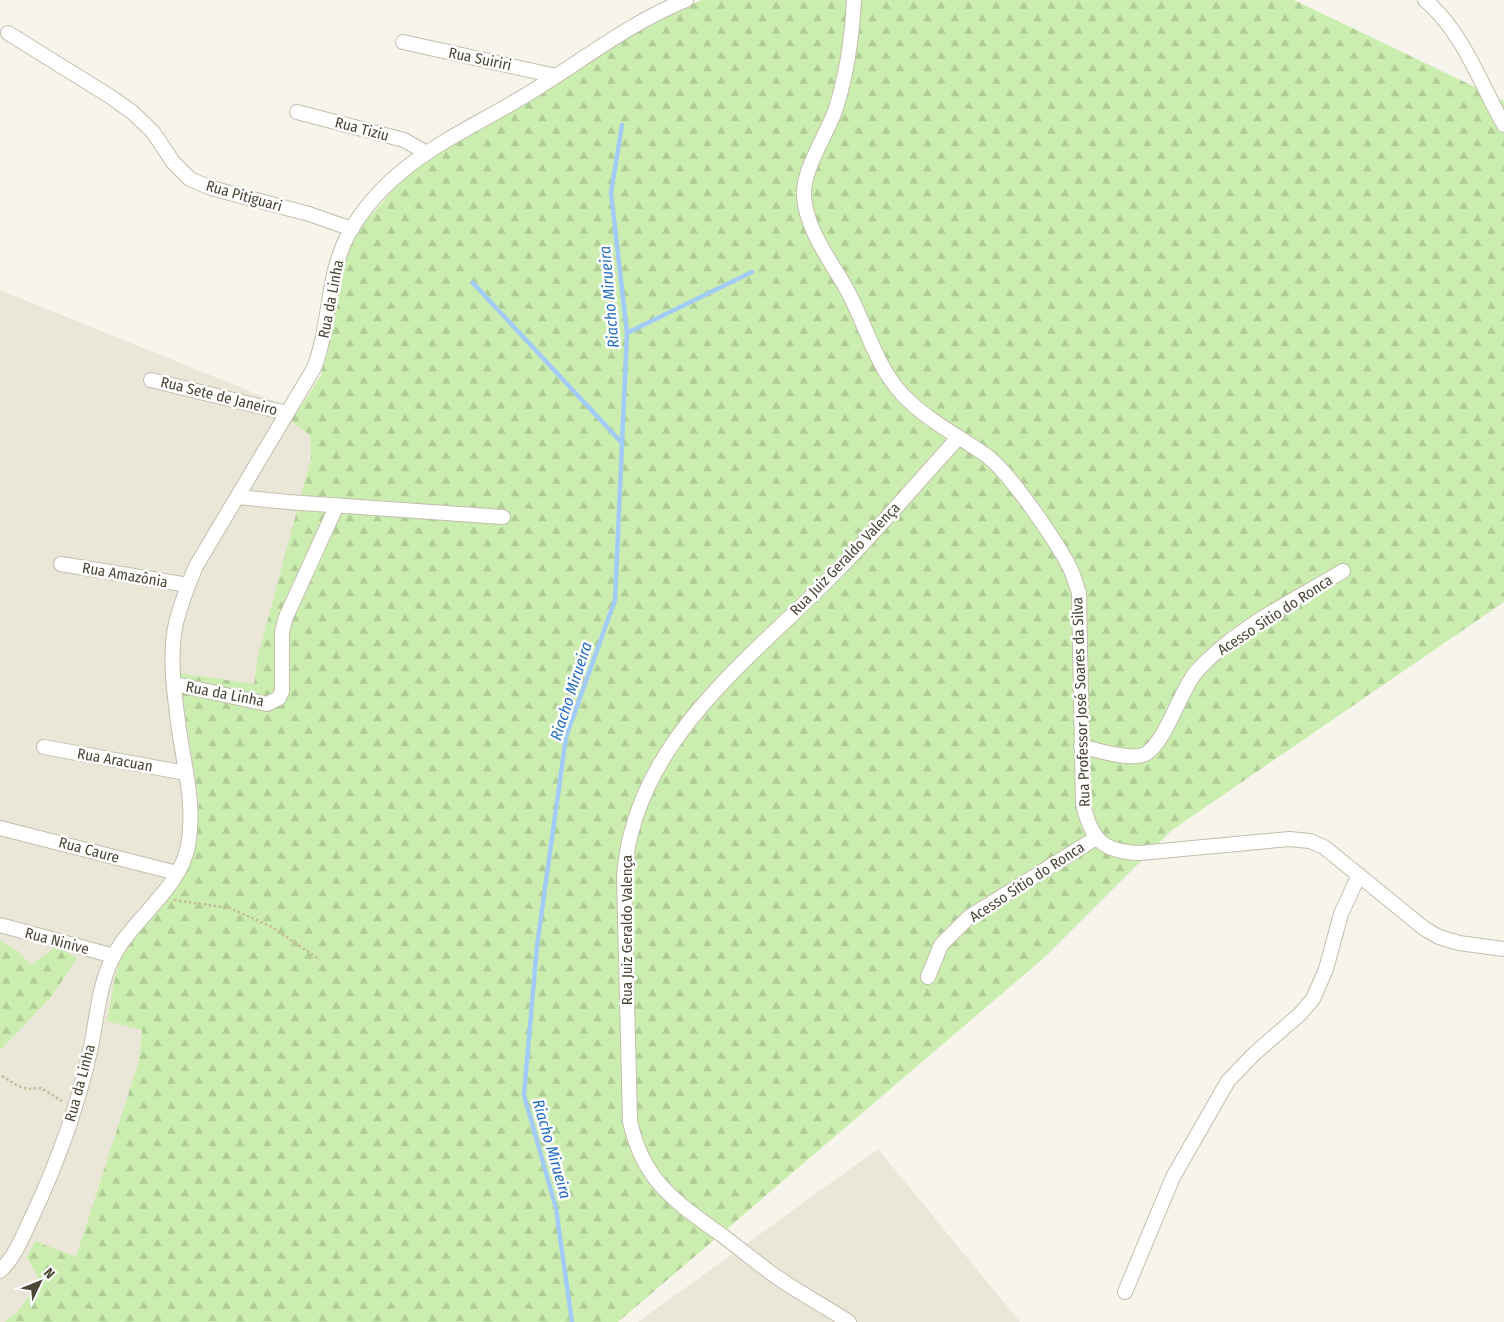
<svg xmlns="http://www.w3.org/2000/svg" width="1504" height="1322" font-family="'Fira Sans Condensed',sans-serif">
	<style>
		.residential { fill: #ebe7d8 }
		.forest { fill: url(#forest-firs) }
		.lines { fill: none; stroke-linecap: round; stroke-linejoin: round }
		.stream { stroke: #a3cbf7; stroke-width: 4.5 }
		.minor-casing { stroke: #c3beac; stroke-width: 16 }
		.path { stroke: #c6bc9c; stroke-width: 2.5; stroke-dasharray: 2.5 2.5; stroke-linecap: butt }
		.minor { stroke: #fff; stroke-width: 14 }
		.labels { text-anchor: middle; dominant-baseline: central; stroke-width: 5; stroke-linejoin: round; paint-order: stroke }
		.street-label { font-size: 15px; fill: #4c4637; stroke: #fff }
		.water-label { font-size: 16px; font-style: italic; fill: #246dc4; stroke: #fff }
	</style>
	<defs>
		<pattern id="forest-firs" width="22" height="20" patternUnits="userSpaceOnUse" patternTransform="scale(1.25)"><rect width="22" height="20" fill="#cbeeb0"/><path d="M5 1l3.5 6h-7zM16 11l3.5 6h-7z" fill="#b0cd98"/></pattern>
	</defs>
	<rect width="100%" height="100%" fill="#f6f4eb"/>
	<g class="residential">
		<path d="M0 290 355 434 397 1322H0Z"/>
		<path d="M878 1149 1020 1322H638Z"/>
	</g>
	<g class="forest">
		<path d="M702 0H1294L1504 101V602L1172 830 1046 956 618 1322H5L21 1308 39 1281 27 1257 35 1241 76 1257 139 1061 142 1030 107 1021 115 977 126 943 191 851 199 802 179 673 254 684 258 656 311 458 310 435 291 421 321 375 339 274 355 234 398 184 432 154 672 12Z"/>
		<path d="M0 941 17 950 31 965 56 946 77 958 52 996 0 1050Z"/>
	</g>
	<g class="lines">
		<g class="stream">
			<path d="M473 283 622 443"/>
			<path d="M627 333 752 272"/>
			<path d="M572 1322 556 1208 524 1095 537 946 566 737 615 600 627 333 611 193 622 125"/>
		</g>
		<g class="minor-casing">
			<g id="minor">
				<path d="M854 0C852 38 847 75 835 111 826 136 802 171 804 196 806 229 830 260 846 288 866 324 874 363 902 394 926 420 959 436 987 456 1010 473 1057 542 1070 568 1074 576 1076 585 1079 593L1083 803C1091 840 1103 852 1140 853L1289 839 1310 841 1324 847 1425 929 1439 937 1459 943 1504 949"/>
				<path d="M1425 0C1463 32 1480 83 1504 125"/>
				<path d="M8 33 111 97 132 112 153 132 173 162 190 179 211 188 309 214 352 229"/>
				<path d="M403 42 556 76"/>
				<path d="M297 112 404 140 425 152"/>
				<path d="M151 380 287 413"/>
				<path d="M238 497 288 502 503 517"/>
				<path d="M61 564 188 585"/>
				<path d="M175 684 267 704 279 698 282 691V632L286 617 337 505"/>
				<path d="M1081 746C1096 750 1134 762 1147 753 1167 739 1179 693 1196 672 1235 628 1293 601 1343 571"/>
				<path d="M44 747 186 773"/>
				<path d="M0 828 177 873"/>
				<path d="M0 925 114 956"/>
				<path d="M928 977 941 945 969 917 1096 838"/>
				<path d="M0 1271C15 1257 23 1236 31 1219 57 1164 78 1106 91 1047 97 1017 99 986 112 959 131 920 180 889 188 846 196 804 183 763 178 722 174 691 169 654 176 623 181 603 188 585 196 566L314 368C331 324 326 275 349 233 390 161 460 135 526 95 579 63 629 23 686 0"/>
				<path d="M1125 1292 1173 1177 1228 1081 1255 1053 1299 1015 1313 999 1326 969 1341 914 1359 875"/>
				<path d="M849 1322C823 1305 796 1291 771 1273 755 1261 739 1248 723 1236 676 1202 643 1182 630 1121L624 876C634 743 745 664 831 577 875 533 916 484 958 438"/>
			</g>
		</g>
		<g class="path">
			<path d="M174 900 230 908 272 927 320 960"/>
			<path d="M2 1076 18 1086 28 1089 41 1088 62 1101"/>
		</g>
		<use href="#minor" class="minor"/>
	</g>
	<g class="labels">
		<g class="street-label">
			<text transform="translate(480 59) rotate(12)">Rua Suiriri</text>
			<text transform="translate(362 129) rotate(15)">Rua Tiziu</text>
			<text transform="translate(244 196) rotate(16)">Rua Pitiguari</text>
			<text transform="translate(331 299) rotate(-79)">Rua da Linha</text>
			<text transform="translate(219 396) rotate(14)">Rua Sete de Janeiro</text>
			<text transform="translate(845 559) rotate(-46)">Rua Juiz Geraldo Valença</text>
			<text transform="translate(125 575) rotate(10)">Rua Amazônia</text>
			<text transform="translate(1275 615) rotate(-33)">Acesso Sitio do Ronca</text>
			<text transform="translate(225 694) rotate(11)">Rua da Linha</text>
			<text transform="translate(1081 702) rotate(-92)">Rua Professor José Soares da Silva</text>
			<text transform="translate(115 760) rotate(10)">Rua Aracuan</text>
			<text transform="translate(89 850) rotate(15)">Rua Caure</text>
			<text transform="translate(1027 882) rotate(-33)">Acesso Sítio do Ronca</text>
			<text transform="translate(627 930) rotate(-90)">Rua Juiz Geraldo Valença</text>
			<text transform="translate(57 941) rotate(15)">Rua Ninive</text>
			<text transform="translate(80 1083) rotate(-75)">Rua da Linha</text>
		</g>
		<g class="water-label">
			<text transform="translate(609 297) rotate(-95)">Riacho Mirueira</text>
			<text transform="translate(571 691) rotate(-72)">Riacho Mirueira</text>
			<text transform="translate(552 1149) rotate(74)">Riacho Mirueira</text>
		</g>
	</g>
	<g transform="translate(40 1282) rotate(47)" stroke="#ffffff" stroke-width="4" paint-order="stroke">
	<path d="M0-4L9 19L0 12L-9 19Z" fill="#4c4637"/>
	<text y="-8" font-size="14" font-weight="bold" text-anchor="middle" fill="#4c4637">N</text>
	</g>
</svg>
